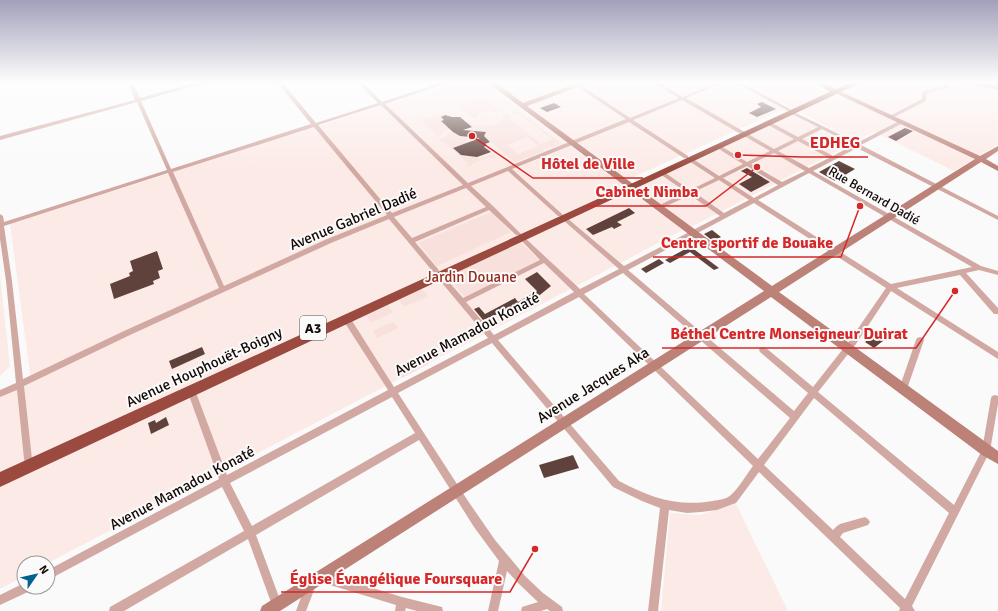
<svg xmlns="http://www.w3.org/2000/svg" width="998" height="611" font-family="Signika,sans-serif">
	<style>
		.built { fill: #fceae6 }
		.green { fill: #f8e1dc; fill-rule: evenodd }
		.building { fill: #60423d }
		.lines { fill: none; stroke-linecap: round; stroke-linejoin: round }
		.street { fill: #d2a9a2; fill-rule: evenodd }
		.secondary { fill: #bc8177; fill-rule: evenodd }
		.primary { fill: #aa6458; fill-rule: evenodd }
		.highway { fill: #9a4a3e; fill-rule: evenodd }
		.labels { text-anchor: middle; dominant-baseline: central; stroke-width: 4; stroke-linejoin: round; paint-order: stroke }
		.far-street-label { font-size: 13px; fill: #130806; stroke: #fafafa }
		.shield { fill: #fafafa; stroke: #58514f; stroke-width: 1 }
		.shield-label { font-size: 14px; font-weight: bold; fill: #130806 }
		.street-label { font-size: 15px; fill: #130806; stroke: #fafafa }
		.park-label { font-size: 15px; fill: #942d20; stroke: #fafafa }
		.leader { fill: none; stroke: #d62828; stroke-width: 1.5 }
		.callout-dot { fill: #d62828; stroke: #fafafa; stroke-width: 1.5 }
		.callout-label { font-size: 16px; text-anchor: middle; font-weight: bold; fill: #d62828; stroke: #fafafa; stroke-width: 4; stroke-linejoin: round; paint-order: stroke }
	</style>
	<rect width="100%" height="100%" fill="#fafafa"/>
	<g class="built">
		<path d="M457 82H485L683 230 48 563H24V576L0 589V395L31 381 10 224Z"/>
		<path d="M495 82H733L784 109 627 180Z"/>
		<path d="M741 82H815L837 93 860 82H953L998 89V144L954 171 874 132 855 141Z"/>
		<path d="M790 112 851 144 691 227 633 184Z"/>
		<path d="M0 275 10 366 0 376Z"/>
		<path d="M736 504 788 611H661L670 513 700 515Z"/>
	</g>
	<g class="green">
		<path d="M486 98 489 100 486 101 496 109 500 108 503 110C495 115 482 106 477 118H473L459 107Z"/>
		<path d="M515 111 519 112 562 144 542 149 544 151 515 162 484 136 485 132 474 131 470 128C481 122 495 130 503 120V115L507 113 511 117 508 118 541 144 552 139 519 114 516 115 512 112ZM527 137 539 146 518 154 507 145Z"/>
		<path d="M438 115 443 117 441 118 443 120 441 122 447 127 451 125 454 128 444 131 438 136 421 120Z"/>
		<path d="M457 131 460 134 458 135 468 138 464 144 453 148 461 155 477 157 479 159 493 154 496 157 491 159 489 157 471 164 472 166H467L466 165 469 164 445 143H442L439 140 447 136V134Z"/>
		<path d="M491 212 511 232 437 266 418 243Z"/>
		<path d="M517 239 540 261 465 297 444 272Z"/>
		<path d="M422 289 428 296 404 307 399 300Z"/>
		<path d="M388 305 393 312 371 323 366 315Z"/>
		<path d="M393 322 398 328 377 338 373 331Z"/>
		<path d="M422 355 429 364 402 378 395 369Z"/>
	</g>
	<g class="building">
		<path d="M762 102 776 109 757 117 749 113 761 107 757 104Z"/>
		<path d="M554 103 561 107 547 112 540 108Z"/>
		<path d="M445 115 452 117H460L472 127 463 130 486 132 484 136 490 142 485 144 487 145 484 147 491 152 477 157 461 155 453 148 480 138 460 136 453 132 441 121 444 120 441 117Z"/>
		<path d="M905 128 913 131 896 141 888 137Z"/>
		<path d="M836 139 844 143 835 147 828 143Z"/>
		<path d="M839 161 855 169 835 181 819 172Z"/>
		<path d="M747 168 770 182 751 192 739 184 752 177 741 171Z"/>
		<path d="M629 208 635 213 617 222 622 225 614 229 612 227 593 235 586 229Z"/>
		<path d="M712 230 721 237 713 241 704 234Z"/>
		<path d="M689 247H691L719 268 714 270 690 252 670 263 665 260Z"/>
		<path d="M157 251 163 269 158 271 160 278 153 281 154 284 114 299 110 284 130 276 129 273 133 271 130 261Z"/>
		<path d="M659 259 664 263 646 273 641 269Z"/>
		<path d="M537 272 551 286 536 298 538 300 525 307 522 304 483 320 474 309 479 307 485 314 515 298 518 302 537 291 525 279Z"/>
		<path d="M879 331 888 337 874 348 865 342Z"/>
		<path d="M202 347 205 354 172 369 169 361Z"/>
		<path d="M166 417 169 425 151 434 148 423 155 420 156 423Z"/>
		<path d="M573 455 579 468 544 478 539 465Z"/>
	</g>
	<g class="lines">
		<g class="street">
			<path d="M128 82H132L140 98 198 82H207L141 101 171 169 311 124 277 82H282L316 123 378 103 357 82H362L382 102 443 82H451L385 104 468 183 626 119 570 82H576L630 118 679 98 652 82H658L683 97 718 82H725L686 98 774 149 794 139 768 125V123H772L798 137 818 127 792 114V113L794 112 857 143 899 121H903V123L861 145 998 216V220L857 148 813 171 981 266 998 271V275L979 270 966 273 998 308V314H994L960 275 897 288 998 352V359L891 291 856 344 818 392 954 505 982 450 991 398 992 396 995 395 998 396V404L990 451 912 606 915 611H899L900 608 759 472 736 503 717 510 701 512 687 513 669 510 658 611H648L660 508 642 501 613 487 492 343 398 393 468 501 495 540 525 576 543 593 562 607 563 611H550L547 609 541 611H521L522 607 538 602 518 583 507 571 498 611H488L499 561 474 527 419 440 256 535 282 605 281 609 277 610 273 609 272 605 248 539 124 611H109L110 607 244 531 222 487 48 580V570L219 479 187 390 188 388 191 387 194 388 195 390 227 475 388 390 343 320 342 318 343 316H349L394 387 488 338 437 277 436 275 437 273H441L463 298 540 260 520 239 519 238 522 236 524 237 580 289 619 269 563 220 562 219 563 218H567L624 266 720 216 690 195 660 209H656V207L686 192 660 174V172H664L690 190 715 178 689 161V159H693L719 176 743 164 717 148V146H721L747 162 770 151 682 100 633 120 688 156V158H684L629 122 512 169 562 214 563 215 562 216H558L508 171 471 186 493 206 521 234 520 235H516L489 210 415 242 438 269 439 271 438 273H434L389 219 331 243 130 335 24 386 32 459 31 462 28 463 25 462 24 459 17 390 0 397V390L16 383 6 281 0 239V214L3 216 4 222 167 170 137 102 0 140V136L135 100ZM381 105 463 185 392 213 318 125ZM314 127 387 215 327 239 224 286 173 172ZM822 129 853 145 833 156 802 139ZM798 141 829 158 809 168 778 151ZM774 153 805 171 782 182 751 164ZM747 166 778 185 754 198 723 178ZM168 173 219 288 124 331 23 379 12 281 4 226ZM809 173 972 267 891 284 758 200ZM719 180 749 200 724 213 694 192ZM466 188 486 207 412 238 394 217ZM754 203 886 288 850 340 813 387 766 348 763 347 760 348 759 350 760 352 808 393 794 411 628 270ZM544 263 574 292 494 335 466 302ZM623 273 790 418 758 459 584 294ZM579 297 753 466C747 474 738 489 731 495 727 499 718 500 713 501 677 507 651 498 619 481L498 340ZM392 397 415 433 252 526 230 483ZM814 398 949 513 905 599 840 537 843 533 868 525 870 522 868 519 865 517 840 524 837 526 833 530 764 465Z"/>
			<path d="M734 82H740L792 110 788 111Z"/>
			<path d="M945 82H949L948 88 927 93 926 101 892 118 888 117 922 99 923 91 944 86Z"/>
			<path d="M920 337 923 338 924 340 907 389 906 391 903 392 900 391 899 389 916 340 917 338Z"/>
			<path d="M321 572 402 597 442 607 443 611H417L406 608 405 611H395L396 605 317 581 316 577 317 573Z"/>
			<path d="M311 580 315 581 316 585 306 611H296L307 581Z"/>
			<path d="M24 583V587H31L30 591 0 605V595Z"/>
		</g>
		<g class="secondary">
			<path d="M487 82H495L523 103 580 82H591L527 106 772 286 975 159 831 91V89H835L980 156 998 146V151L986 159 998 166V171L981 162 779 292 998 451V464L982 455 771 297 280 611H260L262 606 764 291Z"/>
			<path d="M955 82H974L998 86V90Z"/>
		</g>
		<path class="primary" d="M815 82H824L837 90 836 92H830Z"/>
		<path class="highway" d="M851 82H862L0 487V472C283 342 568 214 851 82Z"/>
	</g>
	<linearGradient id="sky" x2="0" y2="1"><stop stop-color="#a3a1ba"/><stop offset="0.49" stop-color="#fdfdfd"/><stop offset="1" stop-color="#fdfdfd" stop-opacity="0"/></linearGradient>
	<rect width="998" height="168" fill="url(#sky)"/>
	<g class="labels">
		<g class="far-street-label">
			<text transform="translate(874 196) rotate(30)">Rue Bernard Dadié</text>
		</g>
		<rect class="shield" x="300" y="316" width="26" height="24" rx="3"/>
		<g class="shield-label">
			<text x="313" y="328">A3</text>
		</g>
		<g class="street-label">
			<text transform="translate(353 219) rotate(-23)">Avenue Gabriel Dadié</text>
			<text transform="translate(467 334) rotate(-28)">Avenue Mamadou Konaté</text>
			<text transform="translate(204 367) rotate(-25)">Avenue Houphouët-Boigny</text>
			<text transform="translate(593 385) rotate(-32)">Avenue Jacques Aka</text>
			<text transform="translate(182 488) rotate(-28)">Avenue Mamadou Konaté</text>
		</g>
		<g class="park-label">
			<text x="471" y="277">Jardin Douane</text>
		</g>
	</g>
	<path class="leader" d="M738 155L802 157H868M472 136L533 178H643M757 167L706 206H587M860 206L841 257H653M955 291L916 348H662M535 549L510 592H281"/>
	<g class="callout-dot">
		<circle cx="738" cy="155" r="4"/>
		<circle cx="472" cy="136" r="4"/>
		<circle cx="757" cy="167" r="4"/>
		<circle cx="860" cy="206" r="4"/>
		<circle cx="955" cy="291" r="4"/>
		<circle cx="535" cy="549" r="4"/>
	</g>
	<g class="callout-label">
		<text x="835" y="148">EDHEG</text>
		<text x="588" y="169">Hôtel de Ville</text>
		<text x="647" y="197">Cabinet Nimba</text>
		<text x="747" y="248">Centre sportif de Bouake</text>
		<text x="789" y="339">Béthel Centre Monseigneur Duirat</text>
		<text x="396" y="584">Église Évangélique Foursquare</text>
	</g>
	<g transform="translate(36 575) rotate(56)"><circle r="19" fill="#fafafa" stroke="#9e9998"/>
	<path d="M0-3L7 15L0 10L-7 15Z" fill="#006090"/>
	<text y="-6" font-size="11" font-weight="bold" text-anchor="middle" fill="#130806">N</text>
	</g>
</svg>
